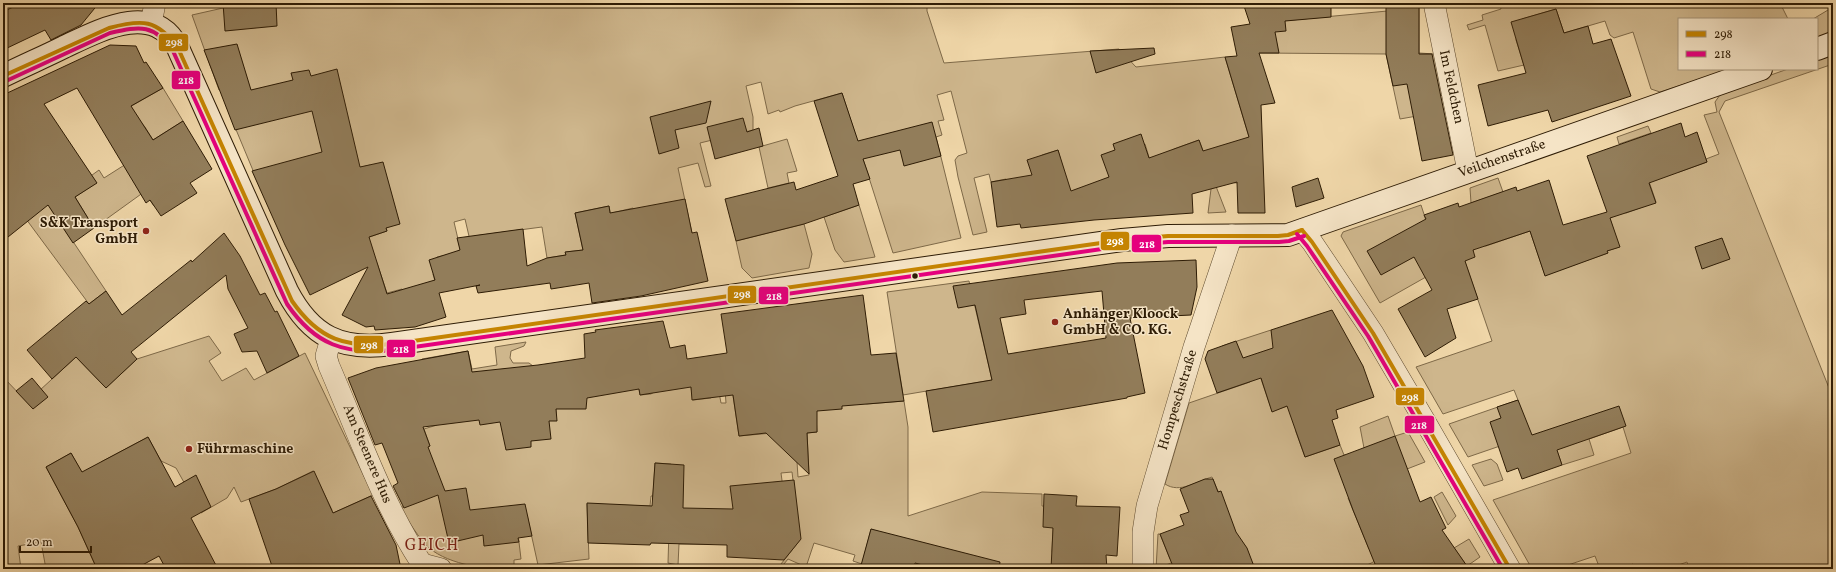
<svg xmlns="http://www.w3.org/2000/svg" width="1836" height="572" font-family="Vollkorn,serif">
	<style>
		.green { fill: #ceb68c; stroke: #7e6948 }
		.building { fill: #927d5a; stroke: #2e1c05; fill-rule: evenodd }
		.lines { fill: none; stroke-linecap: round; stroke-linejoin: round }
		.street-casing { stroke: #5e4a2e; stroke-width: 22 }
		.secondary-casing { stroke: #2e1c05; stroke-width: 24 }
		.street { stroke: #f5e4c6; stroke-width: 21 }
		.secondary { stroke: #f5e4c6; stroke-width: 22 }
		.bus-1-casing { stroke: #f5e4c6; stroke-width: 7 }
		.bus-2-casing { stroke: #f5e4c6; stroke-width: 7 }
		.bus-1 { stroke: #c58401; stroke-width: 4 }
		.bus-2 { stroke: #e5007d; stroke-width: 4 }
		.poi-dot { fill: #8f2418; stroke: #f5e4c6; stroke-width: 1.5 }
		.bus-dot { fill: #2e1c05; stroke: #f5e4c6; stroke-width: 1.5 }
		.labels { text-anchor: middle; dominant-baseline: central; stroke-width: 3; stroke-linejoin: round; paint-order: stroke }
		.street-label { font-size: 14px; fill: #2e1c05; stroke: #f5e4c6 }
		.poi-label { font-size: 14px; font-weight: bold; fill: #2e1c05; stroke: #f5e4c6; text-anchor: start }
		.quarter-label { font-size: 16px; letter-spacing: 1px; fill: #7a1f14; stroke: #f5e4c6 }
		.line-badge { stroke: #f5e4c6; stroke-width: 1.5 }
		.badge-label { font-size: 11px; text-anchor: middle; font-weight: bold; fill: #fff }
	</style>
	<rect width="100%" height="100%" fill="#efd6a8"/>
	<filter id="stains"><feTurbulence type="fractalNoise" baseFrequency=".005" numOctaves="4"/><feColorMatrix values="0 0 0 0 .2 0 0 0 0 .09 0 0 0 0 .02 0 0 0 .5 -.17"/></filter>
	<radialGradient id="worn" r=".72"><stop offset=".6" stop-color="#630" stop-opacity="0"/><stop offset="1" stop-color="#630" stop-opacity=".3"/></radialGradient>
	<g class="green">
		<path d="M223 3H927V11L944 63 1119 49 1136 67 1225 57 1249 137 1239 183C1213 183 1207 161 1199 140L1174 149 1152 167 1145 144 1129 149 1108 178 1071 199 1058 150 1042 155 1047 170 1009 190 1006 179 991 182 989 174 974 178 987 232 973 235 958 177 955 160 958 156 967 153 951 91 937 95 944 120 938 121 942 135 936 137 961 238 893 253 842 93 795 106 780 112 779 110 768 114 761 82 746 86 753 117V130L700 143 711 186 705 187 698 163 678 168 692 233 641 244 633 208 612 213 613 227 609 206 575 213 583 250 566 252V255L547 258 542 227 474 236 472 249 465 219 454 222 461 252 437 257 440 272 433 274 436 285 404 294 402 289 387 293 377 263 361 240 387 231 370 165 262 192 227 108 222 89 219 90 192 15 223 8Z"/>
		<path d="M1500 3H1780L1788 19H1679V69H1731L1660 92 1651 89 1633 32 1614 38 1610 35 1605 21 1564 33 1556 9 1522 19 1516 40 1524 65 1498 71 1485 25 1469 30 1467 25 1483 20 1482 15 1501 9Z"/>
		<path d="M1833 7V34L1817 39V19H1813Z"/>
		<path d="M1419 8V53L1435 54 1443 95 1431 98 1434 113 1400 119 1386 54 1259 53 1250 24Z"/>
		<path d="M1833 53V64L1725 101 1719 112 1833 398V569H1689L1687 562 1667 569H1635L1633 564 1618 569H1600L1595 556 1556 569H1532L1493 500 1631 453 1623 427 1589 439 1594 455 1562 465 1557 451 1532 435 1468 457 1449 424 1518 400 1514 390 1443 414 1416 367 1492 341 1463 256 1380 303 1341 236 1343 232 1421 205 1432 239 1462 254 1474 250 1472 243 1486 246 1530 231 1545 275 1608 253 1607 251 1619 247 1605 203 1626 213 1656 202 1643 164 1679 172 1707 162 1706 159 1719 154 1704 115 1717 112 1715 102 1722 92 1788 69H1817V59Z"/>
		<path d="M163 88 183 121 153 140 145 127 128 108Z"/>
		<path d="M1648 126 1651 133 1619 144 1617 137Z"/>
		<path d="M787 139 797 171 787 173 789 183 768 188 759 147Z"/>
		<path d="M126 164 187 185 154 206 144 192 94 228 75 197 93 185 88 178 99 170 104 178Z"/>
		<path d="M1210 171 1226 212 1208 213 1211 189 1205 173Z"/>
		<path d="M1498 178 1503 192 1471 203 1470 188Z"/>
		<path d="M32 180 106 291 89 304 9 196Z"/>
		<path d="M859 205 875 257 844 262 835 250 824 217Z"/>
		<path d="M804 224 812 254 809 268 752 278 742 268 736 241Z"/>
		<path d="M969 281 992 380 903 395 887 292Z"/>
		<path d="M1271 330 1284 370 1261 379 1272 411 1294 404 1296 432 1305 457 1340 445 1344 455H1346L1381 485 1348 498 1369 549 1398 550 1363 567V569H1234L1244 552 1212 477C1197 481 1180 494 1165 484L1189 403 1250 382 1222 346Z"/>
		<path d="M209 336 221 353 209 361 222 381 246 368 254 380 305 353 373 495 331 514 332 510 313 471 276 489 241 502 234 487 227 498 201 513 176 468 161 461 148 437 101 462 122 503 82 473 71 453 46 467 78 527 97 569H46L41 542 18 546 21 569H3V377L27 402 76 357 106 388 137 359Z"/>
		<path d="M526 342 524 346 511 351 510 358 513 363H529L533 366 548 414 556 413 554 388 585 379 639 389 640 395 651 394 688 369 693 400 711 398 718 387 721 403H726L725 390 732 389 739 436 795 431 798 477 809 475 807 433 817 432 815 402 841 398 867 404 904 401 908 427V516L982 492 1042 494V506H1054L1052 552 1061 569H970L871 529 862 564 853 561 855 555 814 543 806 567 788 559 780 569H777L800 540 792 472 781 473 783 488 712 544H679L678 565 668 563 671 464 655 463 653 496H651L650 506 587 504 589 559 538 565 527 515 516 517 521 559 514 560V567C489 571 450 565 429 548 420 540 407 519 400 508L407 505 419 450 430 446 424 429 437 425 422 359 468 351 472 369 497 365 495 347Z"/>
		<path d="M1388 416 1395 436 1408 432 1425 462 1407 469 1364 448 1360 427Z"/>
		<path d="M1491 459 1497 464 1503 480 1484 486 1472 465Z"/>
		<path d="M1442 492 1456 516 1448 525 1434 497Z"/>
		<path d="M1158 534H1160L1170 559H1181L1156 569Z"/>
		<path d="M1469 539 1480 557 1467 566 1454 548Z"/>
	</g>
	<g class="building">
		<path d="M21 3H99L81 25 51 40 45 30 3 50V12Z"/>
		<path d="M223 3H276L277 26 225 31Z"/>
		<path d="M1243 3H1331V17L1285 21 1286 31 1275 32 1279 53H1259L1275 103 1261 105 1265 213H1238L1237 182 1192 194 1193 213 1094 220 1021 228 1020 224 997 227 991 182 1032 175 1027 160 1058 150 1071 191 1109 177 1101 155 1115 150 1113 144 1141 134 1149 158 1199 140 1203 151 1249 137 1225 57 1237 56 1231 27 1250 24Z"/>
		<path d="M1386 3H1419V54H1432L1453 155 1422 161 1407 84 1393 86 1386 54Z"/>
		<path d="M1556 9 1564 33 1588 26 1593 44 1611 39 1631 96 1552 122 1548 110 1488 126 1478 85 1526 73 1511 22Z"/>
		<path d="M237 44 251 90 293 80 291 73 309 70 311 76 337 69 360 167 383 162 400 224 386 228 387 231 369 237 387 294 435 280 429 260 460 250 457 238 523 229 527 266 547 258 566 255 565 252 583 250 575 213 609 206 610 213 685 199 692 233 697 232 708 281 641 296 592 303 589 283 551 289 550 283 478 293 476 286 480 285 439 293 446 317 415 327 375 330 374 326 366 327 342 315 368 267 310 295 285 245 252 171 322 152 312 111 235 130 204 50Z"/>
		<path d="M110 45 136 46 144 63 146 62 163 88 131 106 153 140 183 121 212 169 190 183 197 193 161 216 150 200 146 203 77 88 44 104 97 183 75 197 94 228 73 243 48 205 3 241V95Z"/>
		<path d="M1154 48 1155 54 1096 73 1090 51Z"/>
		<path d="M842 93 858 141 932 122 941 156 904 166 900 150 863 159 870 179 853 184 859 205 804 224 736 241 725 199 794 182 796 190 838 176 814 101Z"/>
		<path d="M711 101 706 123 675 130 679 148 659 154 650 117Z"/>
		<path d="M743 118 747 132 759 128 763 146 715 159 707 127Z"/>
		<path d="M1681 123 1685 137 1697 132 1707 162 1649 183 1656 203 1610 218 1620 247 1607 251 1608 253 1545 276 1530 231 1473 250 1475 257 1465 261 1478 299 1447 309 1456 338 1425 357 1398 309 1432 290 1414 257 1381 275 1367 251 1426 219 1424 215 1458 203 1459 207 1516 187 1517 191 1549 180 1563 225 1607 212 1587 156Z"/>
		<path d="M1318 178 1324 198 1296 207 1292 187Z"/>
		<path d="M224 233 240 256 260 295 265 293 275 312 277 311 299 356 267 373 257 351 242 352 234 334 248 328 228 289 226 275 131 352 137 359 106 388 76 357 52 379 27 350 86 301 89 304 106 291 122 315 191 260 192 262Z"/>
		<path d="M1722 238 1730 259 1702 269 1695 247Z"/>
		<path d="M1196 260 1197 287 1191 315 1130 318 1145 393 1127 397V398L933 432 926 391 992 380 975 305 958 308 953 286 1117 263ZM1102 291 1106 338 1008 354 1000 318 1026 314 1024 300Z"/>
		<path d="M863 295 871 355 896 353 904 401 842 406V409L817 411V432L807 433 809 474 766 433 739 436 733 395 692 400 691 387 640 395 639 389 587 398 586 409H556L557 421H549L551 439 531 441V447L506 450 500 422 480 425 479 420 423 427 430 446 428 447 445 491 466 488 470 510 525 504 532 536 518 538 519 542 484 546 483 535 449 543 438 495 404 508 393 486 398 483 382 443 375 445 348 378 376 368 468 351 472 372 538 365 585 358 584 334 596 332 595 330 663 321 670 348 685 345 687 359 727 353 721 314Z"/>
		<path d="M1332 310 1363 366 1374 397 1336 410 1338 418 1332 420 1340 445 1305 457 1287 406 1272 412 1261 378 1217 393 1205 359 1208 351 1236 341 1243 358 1273 348 1271 330Z"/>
		<path d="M32 378 48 397 33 409 16 391Z"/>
		<path d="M1518 400 1532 435 1619 406 1626 426 1557 450 1562 465 1522 479 1518 468 1507 472 1490 422 1501 418 1497 407Z"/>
		<path d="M1395 436 1420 502 1431 497 1446 528 1442 530 1469 569H1377L1353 510 1334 459Z"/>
		<path d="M148 437 175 487 196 475 211 507 191 518 218 569H166L159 556 135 569H97L78 527 46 467 71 453 82 472Z"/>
		<path d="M655 463 684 465 683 508 733 509 730 486 794 480 801 539 784 560 727 557V545L651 543 650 545 588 543 587 503 652 506Z"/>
		<path d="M314 471 333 513 371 496 396 545 401 569H273L249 499 276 489Z"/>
		<path d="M1205 479H1213L1218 492 1221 491 1236 532 1247 548 1255 569H1174L1160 534 1184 525 1180 515 1189 512 1180 489Z"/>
		<path d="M1044 494 1077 496 1076 506 1120 507 1117 556 1106 555 1107 569H1051L1053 528 1043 527Z"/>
		<path d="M871 529 1000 562 999 569H938L915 563 914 569H860Z"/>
	</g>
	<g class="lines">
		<g class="street-casing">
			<g id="street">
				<path d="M1434 3 1468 171"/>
				<path d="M151 24 155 3"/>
				<path d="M1302 230 1312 242 1373 333 1426 423 1510 569"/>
				<path d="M331 339 326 356 329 366C358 433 382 503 422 564"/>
				<path d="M422 564 441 569"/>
				<path d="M1143 569V532L1147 506 1194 347 1232 235"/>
			</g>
		</g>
		<g class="secondary-casing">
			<g id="secondary">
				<path d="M1817 49 1833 43"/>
				<path d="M3 76C23 66 44 57 64 47 98 31 154 0 178 48L287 291C311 337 341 351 392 344L1122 240 1168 236 1288 235 1761 69"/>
			</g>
		</g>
		<use href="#street" class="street"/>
		<use href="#secondary" class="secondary"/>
		<g class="bus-1-casing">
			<g id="bus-1">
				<path d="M3 76 109 28C142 19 157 19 178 48L292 301C319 340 346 348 392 344L1122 240 1168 236H1278L1288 235 1302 230"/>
				<path d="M1302 230 1312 242 1373 333 1510 569"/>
			</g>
		</g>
		<g class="bus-2-casing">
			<g id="bus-2">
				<path d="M6 81 110 33C141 26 154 24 173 51L287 304C315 345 345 355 393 350L1123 246 1168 242H1279L1289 241 1304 236"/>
				<path d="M1297 234 1307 246 1368 336 1503 569"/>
			</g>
		</g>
		<use href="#bus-1" class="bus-1"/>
		<use href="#bus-2" class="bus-2"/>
	</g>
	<g class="poi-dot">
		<circle cx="146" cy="231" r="4"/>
		<circle cx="1055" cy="322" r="4"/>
		<circle cx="189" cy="449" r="4"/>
	</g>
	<circle class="bus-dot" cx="915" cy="276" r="3.5"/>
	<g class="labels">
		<g class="street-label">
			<text transform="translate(1451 87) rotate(78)">Im Feldchen</text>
			<text transform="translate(1502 159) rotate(-19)">Veilchenstraße</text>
			<text transform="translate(1178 400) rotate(-73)">Hompeschstraße</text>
			<text transform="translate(367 454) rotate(67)">Am Steenere Hus</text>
		</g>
		<g class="poi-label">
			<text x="138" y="223" text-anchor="end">S&amp;K Transport<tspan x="138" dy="16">GmbH</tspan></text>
			<text x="1063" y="314">Anhänger Kloock<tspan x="1063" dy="16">GmbH &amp; CO. KG.</tspan></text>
			<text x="197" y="449">Führmaschine</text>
		</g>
		<g class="quarter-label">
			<text x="432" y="546">GEICH</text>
		</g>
	</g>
	<g class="line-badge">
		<rect x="158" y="33" width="31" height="19" rx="4" fill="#c58401"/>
		<rect x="171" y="70" width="30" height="20" rx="4" fill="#e5007d"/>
		<rect x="1100" y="231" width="30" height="20" rx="4" fill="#c58401"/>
		<rect x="1131" y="234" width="31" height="19" rx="4" fill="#e5007d"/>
		<rect x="727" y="285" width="30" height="19" rx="4" fill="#c58401"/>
		<rect x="758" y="286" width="31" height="19" rx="4" fill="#e5007d"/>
		<rect x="353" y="335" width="31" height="19" rx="4" fill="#c58401"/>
		<rect x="386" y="339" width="30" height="19" rx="4" fill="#e5007d"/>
		<rect x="1395" y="387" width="30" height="19" rx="4" fill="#c58401"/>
		<rect x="1404" y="415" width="31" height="19" rx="4" fill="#e5007d"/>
	</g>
	<g class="badge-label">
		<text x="174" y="46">298</text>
		<text x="186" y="84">218</text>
		<text x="1115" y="245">298</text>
		<text x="1147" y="248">218</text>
		<text x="742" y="298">298</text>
		<text x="774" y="300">218</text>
		<text x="369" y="349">298</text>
		<text x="401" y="353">218</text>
		<text x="1410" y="401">298</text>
		<text x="1419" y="429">218</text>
	</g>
	<rect width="1836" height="572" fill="none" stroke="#efd6a8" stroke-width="16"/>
	<rect x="4" y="4" width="1828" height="564" fill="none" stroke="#2e1c05" stroke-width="2"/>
	<rect x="8" y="8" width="1820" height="556" fill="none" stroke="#2e1c05"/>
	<rect x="1678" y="18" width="140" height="52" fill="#f5e4c6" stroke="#a59479"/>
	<rect x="1686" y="31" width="20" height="6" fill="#c58401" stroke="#a59479"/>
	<text x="1714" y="38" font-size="12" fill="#2e1c05">298</text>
	<rect x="1686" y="51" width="20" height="6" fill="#e5007d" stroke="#a59479"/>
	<text x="1714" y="58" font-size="12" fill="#2e1c05">218</text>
	<path d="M20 546v6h71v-6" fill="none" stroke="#2e1c05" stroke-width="2"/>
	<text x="26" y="546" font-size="12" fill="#2e1c05" stroke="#f5e4c6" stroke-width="3" paint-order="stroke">20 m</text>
	<rect width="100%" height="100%" filter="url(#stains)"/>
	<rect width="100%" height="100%" fill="url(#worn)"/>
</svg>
